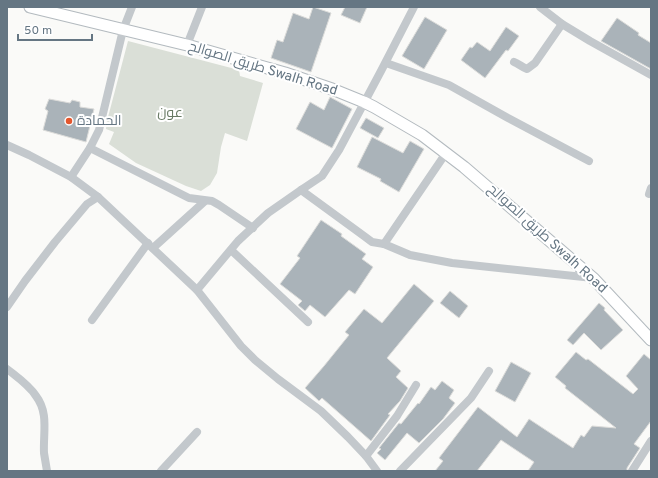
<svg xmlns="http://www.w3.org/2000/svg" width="658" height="478" font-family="Overpass,Cairo,sans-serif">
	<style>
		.green { fill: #dadfd7 }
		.building { fill: #aab3b9; stroke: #dcdcda }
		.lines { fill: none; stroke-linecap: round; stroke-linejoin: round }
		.secondary-casing { stroke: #b3babf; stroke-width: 13 }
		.street { stroke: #c3c8cc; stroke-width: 8 }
		.secondary { stroke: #fff; stroke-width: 11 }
		.poi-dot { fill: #e4572e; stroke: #fff; stroke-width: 1.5 }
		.labels { text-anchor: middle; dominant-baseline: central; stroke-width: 4; stroke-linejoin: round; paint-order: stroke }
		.street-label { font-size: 14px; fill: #657683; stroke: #fff }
		.park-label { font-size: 14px; fill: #687a64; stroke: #fff }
		.poi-label { font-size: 14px; fill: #657683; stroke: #fff; text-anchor: start }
	</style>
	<rect width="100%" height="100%" fill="#fafaf8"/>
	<path class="green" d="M128 41 239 70 240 76 263 83 247 141 225 133 221 147 217 173 210 185 201 191 186 186 136 163 109 144 114 132 106 129 107 121Z"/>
	<g class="building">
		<path d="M313 7 331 13 311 72 271 58 277 40 283 42 293 13 309 19Z"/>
		<path d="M345 7H367L360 23 341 15Z"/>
		<path d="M425 17 447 30 424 69 402 56Z"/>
		<path d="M617 18 639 33 638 35 651 43V69L601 41Z"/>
		<path d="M506 27 519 36 508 51 506 50 485 78 461 60 470 47 472 48 477 42 490 51Z"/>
		<path d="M330 97 352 109 332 148 296 129 310 102 324 110Z"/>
		<path d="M49 99 70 103 72 100 80 102V107L94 109 86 142 43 130 48 111 45 109Z"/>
		<path d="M366 118 384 128 378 138 360 128Z"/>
		<path d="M372 137 403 153 410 141 424 149 399 192 380 181 381 179 357 167Z"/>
		<path d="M321 220 342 234 341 236 366 254 362 259 373 267 355 294 349 290 325 317 310 305 305 311 298 305 302 301 280 284 300 258 297 256Z"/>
		<path d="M414 284 434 301 387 358 401 371 396 377 408 388 400 401 388 414 390 415 371 441 322 398 319 401 305 388 324 366 349 335 345 332 364 309 382 323Z"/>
		<path d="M450 291 468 306 459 318 440 303Z"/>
		<path d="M599 303 605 308 604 310 623 330 601 350 584 333 573 345 567 340Z"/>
		<path d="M576 352 586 360 588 359 633 394 638 389 626 376 644 354 651 360V421L634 444 640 448 627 468V471H528L534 462 501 440 477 471H435L443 461 439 458 478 407 517 437 529 419 573 448 581 435 584 437 592 426 616 428 565 388 566 386 555 377Z"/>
		<path d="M511 362 531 373 515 402 495 391Z"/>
		<path d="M442 381 454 390 449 398 455 403 443 419 419 443 407 433 385 460 377 453 381 449 379 448 399 423 401 424 418 403 419 404 431 387 435 390Z"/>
	</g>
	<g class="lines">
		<g class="secondary-casing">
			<path id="secondary" d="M30 7 187 45 285 73 332 89 364 102 374 107 422 135 464 167 594 279 651 340"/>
		</g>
		<g class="street">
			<path d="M540 7 562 24 590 41 651 75"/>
			<path d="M187 45 202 7"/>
			<path d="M514 62C519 64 522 67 527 69L535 63 562 24"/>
			<path d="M386 63 449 85 508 118 589 161"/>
			<path d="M7 145 29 155 71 177 98 197 197 290 241 346 255 360 278 379 321 411 348 437 366 456 377 471"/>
			<path d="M90 148 189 198 212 201 219 205 253 228"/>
			<path d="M71 177 90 148 99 130 123 30 132 7"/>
			<path d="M301 190 364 236 372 242 384 244 446 153"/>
			<path d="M649 194 651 188"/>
			<path d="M384 244 410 255 452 263 593 278"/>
			<path d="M153 248 205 201"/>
			<path d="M231 250 308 322"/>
			<path d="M197 290 238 241 268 213 301 190 322 176 339 150 381 71 414 7"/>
			<path d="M7 307 25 281 55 242 87 204 98 197"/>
			<path d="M92 320 148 243"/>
			<path d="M7 369C17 377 29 385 36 396 49 413 43 433 44 453 45 459 46 465 47 471"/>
			<path d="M366 456 397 416 416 385"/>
			<path d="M161 471 197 432"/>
			<path d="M400 471 471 398 489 371"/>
			<path d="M632 471 651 441"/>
		</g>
		<use href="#secondary" class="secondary"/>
	</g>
	<circle class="poi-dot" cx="69" cy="121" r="4"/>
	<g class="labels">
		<g class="street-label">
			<text transform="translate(263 69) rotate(17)">طريق الصوالح Swalh Road</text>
			<text transform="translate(547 239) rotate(42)">طريق الصوالح Swalh Road</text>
		</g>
		<g class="park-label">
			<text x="170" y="113">عون</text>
		</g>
		<g class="poi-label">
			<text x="77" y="121">الحمادة</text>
		</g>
	</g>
	<rect width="658" height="478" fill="none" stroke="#657683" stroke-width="16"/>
	<path d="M18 34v6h74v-6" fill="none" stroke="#657683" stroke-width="2"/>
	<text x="24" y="34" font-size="12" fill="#657683" stroke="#ffffff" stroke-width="3" paint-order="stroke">50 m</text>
</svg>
